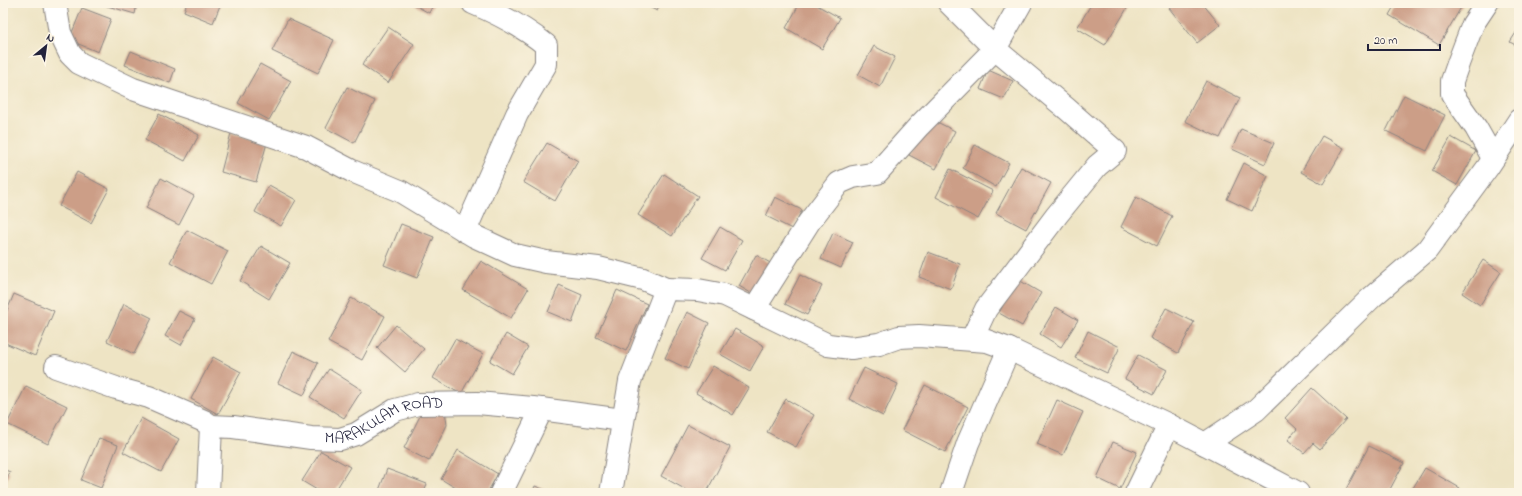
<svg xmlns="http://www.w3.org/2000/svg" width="1522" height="496" font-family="'Indie Flower',sans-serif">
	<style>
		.building { fill: #cc9e87 }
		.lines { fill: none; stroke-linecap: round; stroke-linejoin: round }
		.street-casing { stroke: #888380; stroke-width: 24 }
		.street { stroke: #fff; stroke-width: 22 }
		.labels { text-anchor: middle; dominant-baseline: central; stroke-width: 3.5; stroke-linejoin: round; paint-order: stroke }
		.street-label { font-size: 16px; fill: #22223b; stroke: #fcf5e5 }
	</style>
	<rect width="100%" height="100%" fill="#fcf5e5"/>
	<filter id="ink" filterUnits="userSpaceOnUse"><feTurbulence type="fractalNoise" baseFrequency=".025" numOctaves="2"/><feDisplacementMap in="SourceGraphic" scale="8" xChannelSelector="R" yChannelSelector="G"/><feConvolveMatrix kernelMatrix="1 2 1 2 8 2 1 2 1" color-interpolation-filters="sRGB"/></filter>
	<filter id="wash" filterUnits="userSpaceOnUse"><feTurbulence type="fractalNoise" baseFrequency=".012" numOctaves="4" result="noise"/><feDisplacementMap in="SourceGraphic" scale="16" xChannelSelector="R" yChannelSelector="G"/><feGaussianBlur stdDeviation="0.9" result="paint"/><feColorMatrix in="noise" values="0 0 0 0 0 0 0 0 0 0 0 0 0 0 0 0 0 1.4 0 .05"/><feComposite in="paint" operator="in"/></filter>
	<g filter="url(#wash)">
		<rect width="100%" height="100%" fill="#eee4c4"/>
		<g id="blocks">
			<g class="building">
				<path d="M97 3H137L135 14Z"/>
				<path d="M187 3H221L213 23 184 11Z"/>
				<path d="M411 3H434L429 13Z"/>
				<path d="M641 3H661L657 11Z"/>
				<path d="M800 3H813L840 18 822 49 786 28Z"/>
				<path d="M1092 3H1125L1129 5 1105 45 1077 28Z"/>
				<path d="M1175 3H1202L1220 25 1197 43 1169 8Z"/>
				<path d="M1396 3H1462L1463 4 1439 45 1389 15Z"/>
				<path d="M82 8 111 19 98 52 69 40Z"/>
				<path d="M288 19 334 40 318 73 272 51Z"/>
				<path d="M388 27 414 44 388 83 362 65Z"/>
				<path d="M1519 28V47L1510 42Z"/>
				<path d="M874 46 895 57 880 87 858 75Z"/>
				<path d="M131 51 175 69 170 83 125 65Z"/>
				<path d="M260 64 291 81 269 120 238 103Z"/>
				<path d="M988 70 1013 81 1004 99 980 89Z"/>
				<path d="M1206 81 1240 98 1220 138 1185 121Z"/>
				<path d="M347 87 375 101 354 143 326 128Z"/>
				<path d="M1404 95 1445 115 1427 151 1386 131Z"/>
				<path d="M159 114 199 135 185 161 145 140Z"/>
				<path d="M929 118 955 131 936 169 909 155Z"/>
				<path d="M1241 129 1274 143 1265 164 1232 149Z"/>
				<path d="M231 133 267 143 256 182 221 172Z"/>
				<path d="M1322 136 1344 148 1323 184 1301 172Z"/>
				<path d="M1451 137 1476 151 1457 185 1432 171Z"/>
				<path d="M547 143 578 161 555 201 523 182Z"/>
				<path d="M975 145 1009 163 996 187 963 168Z"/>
				<path d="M1244 163 1268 176 1252 211 1227 199Z"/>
				<path d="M1021 167 1051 183 1026 229 996 213Z"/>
				<path d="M950 169 993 191 978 219 936 197Z"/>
				<path d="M77 172 109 189 91 223 59 206Z"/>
				<path d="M664 174 698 196 672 236 638 215Z"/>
				<path d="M161 178 194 196 179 225 146 208Z"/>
				<path d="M269 185 296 200 281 226 255 212Z"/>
				<path d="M775 197 802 210 792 229 766 216Z"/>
				<path d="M1136 197 1172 216 1157 246 1121 227Z"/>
				<path d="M401 224 434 237 417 278 384 265Z"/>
				<path d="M720 227 742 240 725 270 702 258Z"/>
				<path d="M187 230 228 251 211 284 170 262Z"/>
				<path d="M833 233 853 242 841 268 821 259Z"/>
				<path d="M261 246 290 263 269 299 240 281Z"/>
				<path d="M928 252 960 264 951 289 919 277Z"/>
				<path d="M756 255 774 265 756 296 739 286Z"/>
				<path d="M1483 260 1501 272 1480 305 1462 293Z"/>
				<path d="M481 261 528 289 511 318 463 290Z"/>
				<path d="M800 275 822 286 807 315 785 304Z"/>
				<path d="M1017 279 1041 293 1022 326 999 313Z"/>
				<path d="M559 285 582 295 572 322 548 312Z"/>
				<path d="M617 290 647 304 626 351 596 337Z"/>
				<path d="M14 294 54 311 35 356 3 342V320Z"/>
				<path d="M351 298 385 316 362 360 328 342Z"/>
				<path d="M124 304 152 318 134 354 107 341Z"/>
				<path d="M1056 307 1078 320 1061 347 1040 334Z"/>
				<path d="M1166 308 1194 322 1178 353 1150 338Z"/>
				<path d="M179 311 195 319 181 345 165 336Z"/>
				<path d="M687 312 709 323 688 369 665 358Z"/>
				<path d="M396 325 424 349 405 372 377 348Z"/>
				<path d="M735 329 764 346 750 371 720 354Z"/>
				<path d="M1088 331 1120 347 1107 373 1075 358Z"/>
				<path d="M506 334 528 347 512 374 490 361Z"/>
				<path d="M455 339 483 354 461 394 433 378Z"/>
				<path d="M293 351 318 363 304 395 278 383Z"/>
				<path d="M1138 355 1167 370 1154 394 1125 379Z"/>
				<path d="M213 357 241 372 218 414 191 399Z"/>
				<path d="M713 366 749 388 733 415 696 393Z"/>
				<path d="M864 368 898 384 883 416 849 399Z"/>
				<path d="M329 369 362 390 344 418 310 397Z"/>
				<path d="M925 385 968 407 945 452 902 430Z"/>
				<path d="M26 386 67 406 48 444 7 424Z"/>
				<path d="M1312 388 1346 419 1320 449 1313 443 1304 453 1288 440 1297 429 1285 418Z"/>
				<path d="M786 399 814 415 796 447 767 432Z"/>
				<path d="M1057 400 1083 412 1063 455 1037 444Z"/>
				<path d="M444 403 447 425 429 461 404 448 422 412Z"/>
				<path d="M141 418 179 439 161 472 123 452Z"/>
				<path d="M688 425 730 447 706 493H692L661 476Z"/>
				<path d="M99 438 118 445 101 488 81 480Z"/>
				<path d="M1113 442 1137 452 1120 489 1097 478Z"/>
				<path d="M1369 446 1404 463 1388 493H1349L1345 491Z"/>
				<path d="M458 450 498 474 487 493H464L441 479Z"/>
				<path d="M321 451 350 467 334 493H322L302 481Z"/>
				<path d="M1425 468 1460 488 1457 493H1410Z"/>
				<path d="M3 469 10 472 3 488Z"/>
				<path d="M387 469 427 484 423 493H378Z"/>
				<path d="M535 486 553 493H532Z"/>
			</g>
		</g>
	</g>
	<g filter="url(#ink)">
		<use href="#blocks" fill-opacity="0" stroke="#888380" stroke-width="1"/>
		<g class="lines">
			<g class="street-casing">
				<g id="street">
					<path d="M55 3 60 33 70 54 79 63 133 89 306 147 352 171 400 191 474 236 515 255 546 262 598 268 643 279 666 289"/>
					<path d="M949 3 995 49 1067 109 1115 151 1097 166 1057 215 986 309 972 339"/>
					<path d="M1487 3 1473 24 1459 61 1452 81V94L1476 128 1493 158"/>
					<path d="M465 231 517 114 546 64V45C524 27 499 14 473 3"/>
					<path d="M754 309 809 222 839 183 853 177 877 173 919 126 995 49 1021 3"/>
					<path d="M56 367 116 388 149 397 204 421 211 426"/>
					<path d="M1205 444 1256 410 1371 298 1427 250 1488 167 1519 120"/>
					<path id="s1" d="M208 493 211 426 233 427 311 438 340 439 356 434 395 410 418 404 477 403 533 408 623 420"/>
					<path d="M501 493 542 409"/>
					<path d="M611 493 630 381 666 289 698 290 725 295 828 345 851 348 879 344 899 337 919 336 987 341 1009 349 1169 425 1298 493"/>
					<path d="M951 493 968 443 1009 349"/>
					<path d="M1136 493 1169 425"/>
				</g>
			</g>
			<use href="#street" class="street"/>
		</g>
	</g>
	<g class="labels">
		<g class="street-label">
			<text stroke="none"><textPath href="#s1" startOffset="245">MARAKULAM ROAD</textPath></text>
		</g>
	</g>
	<rect width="1522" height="496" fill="none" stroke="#fcf5e5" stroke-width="16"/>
	<g transform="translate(46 46) rotate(29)" stroke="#fcf5e5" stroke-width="3" paint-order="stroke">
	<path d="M0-3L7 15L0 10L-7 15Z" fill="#22223b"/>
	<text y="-6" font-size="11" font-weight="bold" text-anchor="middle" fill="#22223b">N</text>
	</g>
	<path d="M1368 44v6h72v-6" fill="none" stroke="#22223b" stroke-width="2"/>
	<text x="1374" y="44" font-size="12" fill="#22223b" stroke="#fcf5e5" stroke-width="3" paint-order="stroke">20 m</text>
</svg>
